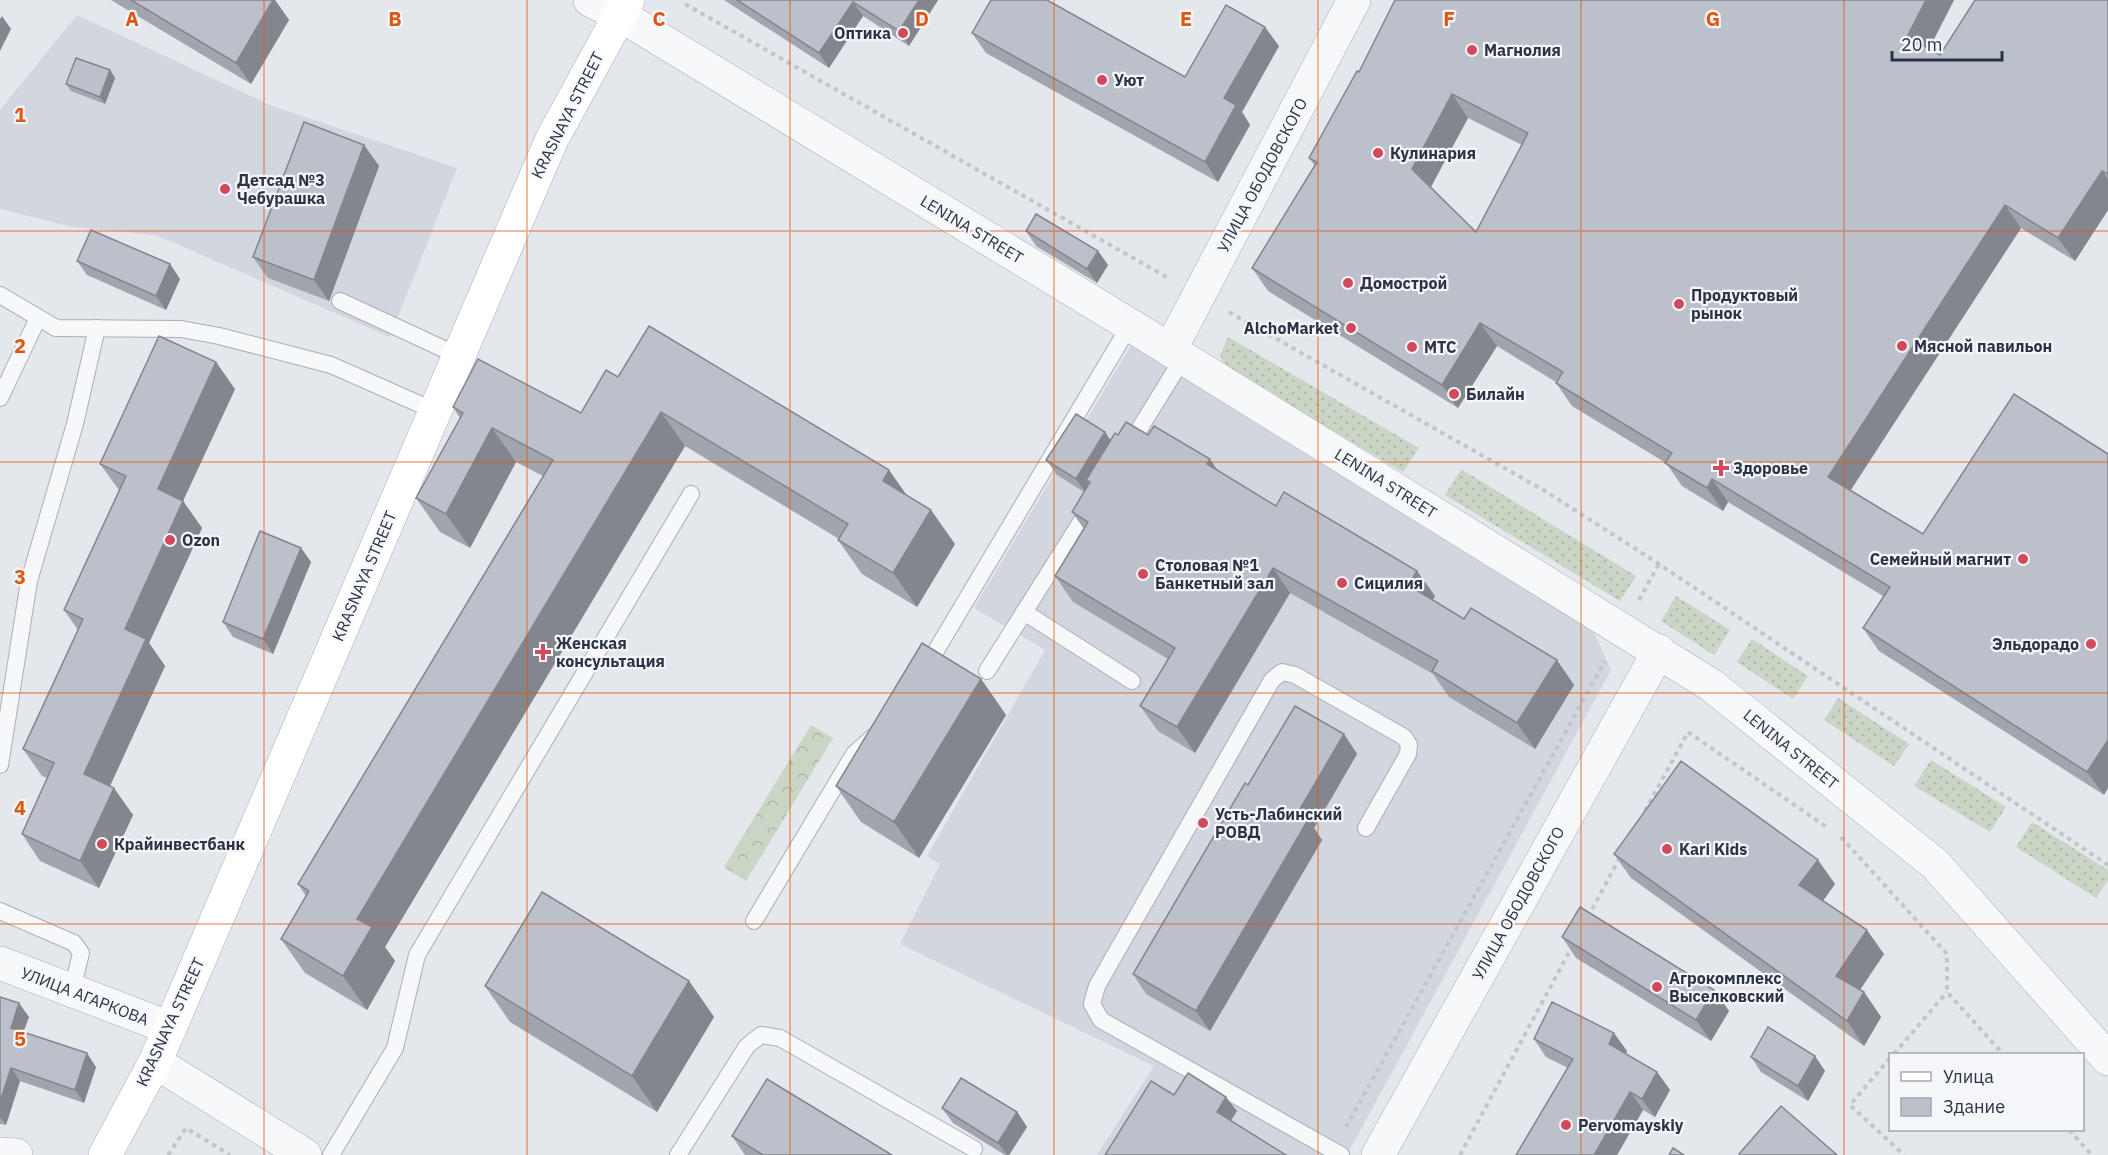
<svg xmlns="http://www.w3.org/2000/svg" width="2108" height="1155" font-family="'IBM Plex Sans',sans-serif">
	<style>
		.built { fill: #d2d6de }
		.grass { fill: url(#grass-dots) }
		.park { fill: url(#park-crowns) }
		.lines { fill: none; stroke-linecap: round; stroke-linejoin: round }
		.service-casing { stroke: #a9aeb7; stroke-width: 18 }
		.minor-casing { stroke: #a9aeb7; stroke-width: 34 }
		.tertiary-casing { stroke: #a9aeb7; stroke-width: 34 }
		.secondary-casing { stroke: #a9aeb7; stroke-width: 34 }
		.path { stroke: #c2c5cb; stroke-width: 4; stroke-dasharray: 4.5 4.5; stroke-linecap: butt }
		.service { stroke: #f7f8fa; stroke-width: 16 }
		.minor { stroke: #f7f8fa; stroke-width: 33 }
		.tertiary { stroke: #f7f8fa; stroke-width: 33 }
		.secondary { stroke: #fff; stroke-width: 33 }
		.wall { fill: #a1a5ae; fill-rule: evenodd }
		.shaded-wall { fill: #83868d }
		.building { fill: #bbc0ca; stroke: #83868d; stroke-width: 1.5; fill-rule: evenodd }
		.grid { fill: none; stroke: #df570f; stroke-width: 1.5; stroke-opacity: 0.55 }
		.poi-dot { fill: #d1495b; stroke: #f4f6f9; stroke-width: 2 }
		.labels { text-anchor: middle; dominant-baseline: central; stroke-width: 4.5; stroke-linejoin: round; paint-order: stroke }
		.poi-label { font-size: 16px; font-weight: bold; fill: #2b3445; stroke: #f4f6f9; text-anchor: start }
		.street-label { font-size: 16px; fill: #2b3445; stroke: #f4f6f9 }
		.grid-label { font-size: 20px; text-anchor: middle; font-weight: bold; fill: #df570f; stroke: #f4f6f9; stroke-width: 4.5; stroke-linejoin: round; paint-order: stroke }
	</style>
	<defs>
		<pattern id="grass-dots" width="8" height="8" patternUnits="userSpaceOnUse" patternTransform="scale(1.5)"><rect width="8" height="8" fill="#c9d6c5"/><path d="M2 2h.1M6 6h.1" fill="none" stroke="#adb8ab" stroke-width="1.8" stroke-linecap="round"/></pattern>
		<pattern id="park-crowns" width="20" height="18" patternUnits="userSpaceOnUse" patternTransform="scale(1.5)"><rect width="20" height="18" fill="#c9d6c5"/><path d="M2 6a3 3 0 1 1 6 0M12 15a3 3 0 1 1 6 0" fill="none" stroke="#adb8ab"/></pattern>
	</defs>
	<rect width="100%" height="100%" fill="#e4e7ec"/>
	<g class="built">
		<path d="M77 15 272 106 457 168 390 337 156 235 73 227 0 209V110Z"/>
		<path d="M1132 344 1588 620 1611 670 1347 1155H1097L1154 1066 900 944 940 864 927 856 1045 650 974 608Z"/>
	</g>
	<g class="grass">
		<path d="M1228 337 1419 448 1403 472 1226 369 1220 355Z"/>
		<path d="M1461 469 1636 576 1620 601 1445 495Z"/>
		<path d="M1676 596 1730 630 1714 655 1661 621Z"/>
		<path d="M1752 639 1808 676 1793 699 1737 662Z"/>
		<path d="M1838 698 1909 744 1894 766 1824 720Z"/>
		<path d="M1931 760 2006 807 1990 832 1914 786Z"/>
		<path d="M2032 822 2108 870V880L2096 898 2016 847Z"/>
	</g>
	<path class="park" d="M811 725 833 738 746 881 724 867Z"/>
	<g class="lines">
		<g class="service-casing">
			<g id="service">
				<path d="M0 295 56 328 181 329 219 336 331 365 435 411"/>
				<path d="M340 301 459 356"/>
				<path d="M0 398 38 318"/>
				<path d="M1127 449 1183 358"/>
				<path d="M1024 612 1132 681"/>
				<path d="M925 669 1130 325"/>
				<path d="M987 671 1091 506"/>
				<path d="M0 765 29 581 75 424 97 328"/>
				<path d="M0 911 74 943 81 953 72 991"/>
				<path d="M754 921 854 754 873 737"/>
				<path d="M331 1155 395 1048 417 955 691 494"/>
				<path d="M678 1155 747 1046 761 1035 780 1038 974 1149"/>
				<path d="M1341 1155 1101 1020 1092 1004 1097 986 1272 680 1282 672 1295 675 1404 737 1409 745 1408 754 1366 828"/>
			</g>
		</g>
		<g class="minor-casing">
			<g id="minor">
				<path d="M0 963 170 1028"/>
				<path d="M0 1154 16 1155"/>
			</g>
		</g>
		<g class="tertiary-casing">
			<g id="tertiary">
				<path d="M590 0 620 15 1130 325 1711 685 1935 864 2108 1059"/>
				<path d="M1170 350 1354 0"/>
				<path d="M155 1062 305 1155"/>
				<path d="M1378 1155 1659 651"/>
			</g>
		</g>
		<g class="secondary-casing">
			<path id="secondary" d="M105 1155 155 1062 170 1028 552 139 628 0"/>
		</g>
		<g class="path">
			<path d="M685 4 1170 279"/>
			<path d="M1229 312 1545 491 1659 564 2108 865"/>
			<path d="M1639 600 1659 564"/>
			<path d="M1645 811 1688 732 1828 828"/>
			<path d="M1841 837 1947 954V992L2003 1054"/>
			<path d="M1588 917 1620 857"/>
			<path d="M1894 1054 1947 992"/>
			<path d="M1890 1058 1850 1105 1904 1155"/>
			<path d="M1346 1127 1605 661"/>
			<path d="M2069 1130 2092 1155"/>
			<path d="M168 1155 186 1128 230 1155"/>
			<path d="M1460 1155 1572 947"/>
		</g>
		<use href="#service" class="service"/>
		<use href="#minor" class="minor"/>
		<use href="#tertiary" class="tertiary"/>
		<use href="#secondary" class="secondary"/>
	</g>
	<g class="wall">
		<path d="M111 0H275L289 20 251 84Z"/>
		<path d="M724 0H938L909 46 863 16 829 68Z"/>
		<path d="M1395 0H1954L1929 49 1940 55 2108 0V210L2075 261 2021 228 1851 490 1923 534 2104 795 1879 651 1863 628 1883 596 1728 502 1723 511 1682 486 1666 463 1572 406 1556 383V382L1497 346 1458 408 1268 291 1252 268 1315 166 1309 158 1359 72ZM1468 118 1522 145 1476 232 1431 187Z"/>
		<path d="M972 33 1185 77 1279 46 1242 112 1250 125 1218 182 986 53Z"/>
		<path d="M110 70 115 78 105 104 71 91 66 84Z"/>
		<path d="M364 145 379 166 329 301 268 278 253 257Z"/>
		<path d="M1026 231 1098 251 1108 265 1097 283 1036 246Z"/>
		<path d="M77 261 170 264 180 279 166 310 87 275Z"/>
		<path d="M618 377 907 495 955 544 917 607 862 574 838 540 839 539 685 446 385 947 395 961 367 1010 305 973 281 939 306 896 298 884 543 476 516 462 470 548 440 532 416 498 460 418 453 407 581 413Z"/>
		<path d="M235 389 183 501 202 528 149 643 165 666 110 786 133 815 99 888 40 861 22 834 47 778 42 776 23 749 78 630 64 610 119 490 100 464Z"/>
		<path d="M1105 432 1110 441 1118 435H1148L1218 471 1276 506 1435 596 1432 600 1574 685 1535 749 1449 697 1433 674 1290 593 1195 753 1158 731 1140 706 1168 659 1073 602 1055 576 1084 529 1072 512 1084 492 1057 475 1046 460Z"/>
		<path d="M301 548 311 562 273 654 233 637 223 622Z"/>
		<path d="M981 679 1006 715 919 858 861 822 836 786Z"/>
		<path d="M1344 734 1357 754 1314 828 1322 840 1210 1031 1146 994 1133 974 1248 785Z"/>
		<path d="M1614 854 1835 884 1823 901 1884 954 1860 990 1864 992 1881 1017 1864 1046 1631 878Z"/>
		<path d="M1562 937 1714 990 1729 1011 1711 1041 1576 958Z"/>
		<path d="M689 981 714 1017 657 1112 510 1022 485 986Z"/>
		<path d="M0 997 29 1017 23 1032 96 1067 84 1103 20 1081 6 1125 0 1124Z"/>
		<path d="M1534 1039 1627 1051 1626 1054 1657 1072 1670 1090 1655 1117 1643 1110 1617 1155H1516L1568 1068 1546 1057Z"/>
		<path d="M1751 1057 1825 1071 1808 1101 1761 1072Z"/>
		<path d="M942 1108 1017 1112 1027 1127 1009 1155H1005L953 1123Z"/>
		<path d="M732 1136 892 1155H745Z"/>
	</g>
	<g class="shaded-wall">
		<path d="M273 0H275L289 20 251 84 236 63Z"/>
		<path d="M919 0H938L909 46 899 31Z"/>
		<path d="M1926 0H1954L1923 60 1907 37Z"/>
		<path d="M853 2 863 16 829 68 819 53Z"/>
		<path d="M2 16 11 29 0 51V19Z"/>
		<path d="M1265 27 1279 46 1242 112 1250 125 1218 182 1205 162 1224 98Z"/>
		<path d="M110 70 115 78 105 104 100 97Z"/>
		<path d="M1452 94 1468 118 1428 192 1412 169Z"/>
		<path d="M364 145 379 166 329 301 314 280Z"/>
		<path d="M2102 171 2108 179V210L2075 261 2058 238Z"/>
		<path d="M2005 205 2021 228 1844 500 1828 477Z"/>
		<path d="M1098 251 1108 265 1097 283 1087 269Z"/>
		<path d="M170 264 180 279 166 310 156 296Z"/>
		<path d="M1480 323 1497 346 1458 408 1442 385Z"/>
		<path d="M216 362 235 389 176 516 158 489Z"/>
		<path d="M661 412 685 446 385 947 395 961 367 1010 343 976 357 919Z"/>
		<path d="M492 428 516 462 470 548 446 514Z"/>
		<path d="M1105 432 1115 447 1086 480 1090 486 1086 493 1076 479Z"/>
		<path d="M1210 459 1227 484 1207 464Z"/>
		<path d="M889 470 913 504 883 481Z"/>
		<path d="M1712 479 1728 502 1723 511 1707 488Z"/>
		<path d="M183 501 202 528 149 643 165 666 103 801 84 774 125 629Z"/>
		<path d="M931 510 955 544 917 607 893 573Z"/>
		<path d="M301 548 311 562 273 654 263 639Z"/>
		<path d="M1273 568 1290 593 1195 753 1177 727Z"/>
		<path d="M1417 571 1435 596 1426 611 1408 585Z"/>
		<path d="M1557 660 1574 685 1535 749 1517 723Z"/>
		<path d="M981 679 1006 715 919 858 894 822Z"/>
		<path d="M1344 734 1357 754 1314 828 1322 840 1210 1031 1196 1011 1297 814Z"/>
		<path d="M2108 740V788L2104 795 2087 772Z"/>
		<path d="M114 788 133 815 99 888 80 861Z"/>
		<path d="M1818 860 1835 884 1816 910 1799 885Z"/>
		<path d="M1867 930 1884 954 1853 1000 1836 976Z"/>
		<path d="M689 981 714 1017 657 1112 632 1076Z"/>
		<path d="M1714 990 1729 1011 1711 1041 1696 1020Z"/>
		<path d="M1864 992 1881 1017 1864 1046 1847 1021Z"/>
		<path d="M19 1003 29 1017 20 1041 11 1028Z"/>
		<path d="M1614 1033 1627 1051 1622 1062 1609 1044Z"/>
		<path d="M87 1053 96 1067 84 1103 75 1090Z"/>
		<path d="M1815 1056 1825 1071 1808 1101 1798 1086Z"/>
		<path d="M11 1068 20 1081 6 1125 0 1117V1102Z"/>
		<path d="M1657 1072 1670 1090 1655 1117 1642 1099Z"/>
		<path d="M1630 1092 1643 1110 1617 1155H1594Z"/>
		<path d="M1226 1097 1237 1111 1227 1127 1217 1112Z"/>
		<path d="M1017 1112 1027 1127 1009 1155H1007L998 1143Z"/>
	</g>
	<g class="building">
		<path d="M131 0H273L236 63Z"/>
		<path d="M737 0H919L899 31 853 2 819 53Z"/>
		<path d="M991 0H1047L1185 77 1226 5 1265 27 1224 98 1236 105 1205 162 972 33Z"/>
		<path d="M1395 0H1926L1907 37 1940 55 1975 0H2108V174L2102 171 2058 238 2005 205 1828 477 1923 534 2014 394 2108 454V740L2087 772 1863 628 1890 587 1712 479 1707 488 1665 463 1672 453 1556 383 1563 372 1480 323 1442 385 1252 268 1317 162 1309 158 1357 71 1359 72ZM1452 94 1528 133 1476 232 1412 169Z"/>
		<path d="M76 58 110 70 100 97 66 84Z"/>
		<path d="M304 122 364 145 314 280 253 257Z"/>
		<path d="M1036 214 1098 251 1087 269 1026 231Z"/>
		<path d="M91 230 170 264 156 296 77 261Z"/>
		<path d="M649 326 889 470 883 481 931 510 893 573 838 540 848 524 661 412 357 919 372 927 343 976 281 939 309 891 298 884 553 460 492 428 446 514 416 498 463 413 453 407 478 359 581 413 606 370 618 377Z"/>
		<path d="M159 336 216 362 158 489 183 501 125 629 146 639 84 774 114 788 80 861 22 834 54 763 23 749 83 619 64 610 126 476 100 464Z"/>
		<path d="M1076 414 1105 432 1076 479 1046 460Z"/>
		<path d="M1126 422 1148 435 1154 426 1210 459 1207 464 1276 506 1284 492 1417 571 1408 585 1464 619 1471 608 1557 660 1517 723 1432 671 1438 661 1273 568 1177 727 1140 706 1175 648 1055 576 1088 522 1072 512 1090 482 1086 480 1115 433 1118 435Z"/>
		<path d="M260 531 301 548 263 639 223 622Z"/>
		<path d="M922 643 981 679 894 822 836 786Z"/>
		<path d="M1295 706 1344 734 1297 814 1308 820 1196 1011 1133 974 1245 783 1248 785Z"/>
		<path d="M1681 761 1818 860 1799 885 1867 930 1836 976 1864 992 1847 1021 1614 854Z"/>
		<path d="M542 892 689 981 632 1076 485 986Z"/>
		<path d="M1580 907 1714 990 1696 1020 1562 937Z"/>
		<path d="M0 997 19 1003 11 1028 87 1053 75 1090 11 1068 0 1102Z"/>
		<path d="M1552 1002 1614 1033 1609 1044 1657 1072 1642 1099 1630 1092 1594 1155H1516L1573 1059 1534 1039Z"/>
		<path d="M1768 1027 1815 1056 1798 1086 1751 1057Z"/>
		<path d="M1188 1073 1226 1097 1217 1112 1286 1155H1105L1151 1081 1174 1095Z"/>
		<path d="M961 1078 1017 1112 998 1143 942 1108Z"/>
		<path d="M767 1079 892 1155H763L732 1136Z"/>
		<path d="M1781 1106 1837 1155H1740L1739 1154Z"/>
		<path d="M1673 1148 1684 1155H1669Z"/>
	</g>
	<path class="grid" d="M264 0V1155M527 0V1155M790 0V1155M1054 0V1155M1318 0V1155M1581 0V1155M1844 0V1155M0 231H2108M0 462H2108M0 693H2108M0 924H2108"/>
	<g class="poi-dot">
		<circle cx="903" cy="33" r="6"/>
		<circle cx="1472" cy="50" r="6"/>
		<circle cx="1102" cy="80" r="6"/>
		<circle cx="1378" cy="153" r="6"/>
		<circle cx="225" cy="189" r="6"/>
		<circle cx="1348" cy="283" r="6"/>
		<circle cx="1679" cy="304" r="6"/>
		<circle cx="1351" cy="328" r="6"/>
		<circle cx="1902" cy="346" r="6"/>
		<circle cx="1412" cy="347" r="6"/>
		<circle cx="1454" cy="394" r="6"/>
		<path d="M1718 459h6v6h6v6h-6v6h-6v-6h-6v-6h6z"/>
		<circle cx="170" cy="540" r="6"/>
		<circle cx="2023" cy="559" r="6"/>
		<circle cx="1143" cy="574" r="6"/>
		<circle cx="1342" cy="583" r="6"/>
		<circle cx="2091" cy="644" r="6"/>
		<path d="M540 643h6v6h6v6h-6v6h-6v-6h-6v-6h6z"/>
		<circle cx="1203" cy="823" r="6"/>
		<circle cx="102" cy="844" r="6"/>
		<circle cx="1667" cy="849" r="6"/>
		<circle cx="1657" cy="987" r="6"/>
		<circle cx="1566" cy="1125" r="6"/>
	</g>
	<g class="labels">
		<g class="poi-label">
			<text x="891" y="33" text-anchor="end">Оптика</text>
			<text x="1484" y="50">Магнолия</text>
			<text x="1114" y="80">Уют</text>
			<text x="1390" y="153">Кулинария</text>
			<text x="237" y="180">Детсад №3<tspan x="237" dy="18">Чебурашка</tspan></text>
			<text x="1360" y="283">Домострой</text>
			<text x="1691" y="295">Продуктовый<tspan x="1691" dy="18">рынок</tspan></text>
			<text x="1339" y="328" text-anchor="end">AlchoMarket</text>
			<text x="1914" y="346">Мясной павильон</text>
			<text x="1424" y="347">МТС</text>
			<text x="1466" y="394">Билайн</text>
			<text x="1733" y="468">Здоровье</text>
			<text x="182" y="540">Ozon</text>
			<text x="2011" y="559" text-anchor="end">Семейный магнит</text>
			<text x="1155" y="565">Столовая №1<tspan x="1155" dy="18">Банкетный зал</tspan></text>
			<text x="1354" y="583">Сицилия</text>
			<text x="556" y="643">Женская<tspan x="556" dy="18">консультация</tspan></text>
			<text x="2079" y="644" text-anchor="end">Эльдорадо</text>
			<text x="1215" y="814">Усть-Лабинский<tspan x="1215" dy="18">РОВД</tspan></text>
			<text x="114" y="844">Крайинвестбанк</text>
			<text x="1679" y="849">Kari Kids</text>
			<text x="1669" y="978">Агрокомплекс<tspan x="1669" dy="18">Выселковский</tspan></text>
			<text x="1578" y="1125">Pervomayskiy</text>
		</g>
		<g class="street-label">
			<text transform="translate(567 115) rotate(-63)">KRASNAYA STREET</text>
			<text transform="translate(1262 175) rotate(-62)">УЛИЦА ОБОДОВСКОГО</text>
			<text transform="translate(972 229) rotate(31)">LENINA STREET</text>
			<text transform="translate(1386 483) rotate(32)">LENINA STREET</text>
			<text transform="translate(364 576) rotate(-67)">KRASNAYA STREET</text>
			<text transform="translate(1791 749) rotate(39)">LENINA STREET</text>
			<text transform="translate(1518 903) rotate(-61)">УЛИЦА ОБОДОВСКОГО</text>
			<text transform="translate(85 996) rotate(21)">УЛИЦА АГАРКОВА</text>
			<text transform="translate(170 1022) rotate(-65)">KRASNAYA STREET</text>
		</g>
	</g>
	<g class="grid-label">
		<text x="132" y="26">A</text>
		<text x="395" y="26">B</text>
		<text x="659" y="26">C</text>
		<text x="922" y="26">D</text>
		<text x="1186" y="26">E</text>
		<text x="1449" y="26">F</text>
		<text x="1713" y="26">G</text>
		<text x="20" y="122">1</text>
		<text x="20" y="353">2</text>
		<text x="20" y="584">3</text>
		<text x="20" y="815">4</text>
		<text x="20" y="1046">5</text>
	</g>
	<rect x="1889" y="1053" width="195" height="78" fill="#f4f6f9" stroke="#a4a8b1" stroke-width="1.5"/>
	<rect x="1901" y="1072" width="30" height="9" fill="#ffffff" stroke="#a4a8b1" stroke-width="1.5"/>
	<text x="1943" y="1083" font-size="18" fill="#2b3445">Улица</text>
	<rect x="1901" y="1098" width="30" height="18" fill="#bbc0ca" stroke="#a4a8b1" stroke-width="1.5"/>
	<text x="1943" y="1113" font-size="18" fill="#2b3445">Здание</text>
	<path d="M1892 51v9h110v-9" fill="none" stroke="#2b3445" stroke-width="3"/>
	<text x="1901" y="51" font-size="18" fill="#2b3445" stroke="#f4f6f9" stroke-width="4.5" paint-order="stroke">20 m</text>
</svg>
